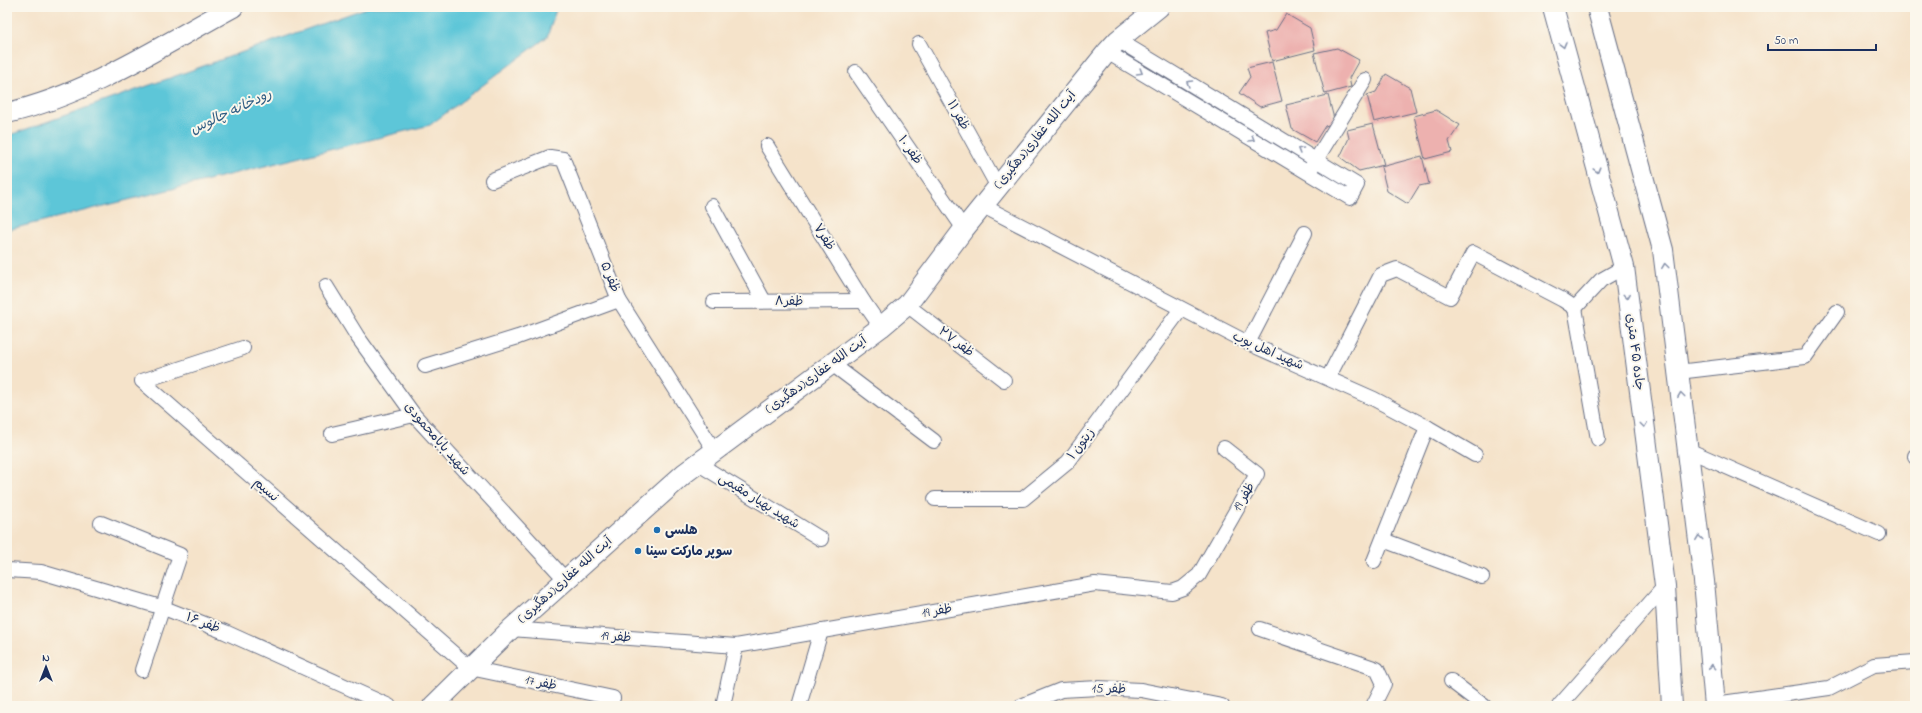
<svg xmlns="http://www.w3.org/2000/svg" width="1922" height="713" font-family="'Indie Flower','Playpen Sans Arabic',sans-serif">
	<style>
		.water { fill: #5dc6d8; stroke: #3c7a9b }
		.building { fill: #edb1af }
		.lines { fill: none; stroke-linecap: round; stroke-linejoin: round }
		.street-casing { stroke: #676e84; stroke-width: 16 }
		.secondary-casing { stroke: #676e84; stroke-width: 22 }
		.street { stroke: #fff; stroke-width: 14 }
		.secondary { stroke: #fff; stroke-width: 20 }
		.oneway { stroke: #8d97ae }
		.poi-dot { fill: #1f6fb2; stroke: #fbf7ec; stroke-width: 1.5 }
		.labels { text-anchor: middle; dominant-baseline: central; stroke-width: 4; stroke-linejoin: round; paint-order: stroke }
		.street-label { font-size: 13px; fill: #1b2f5e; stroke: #fbf7ec }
		.poi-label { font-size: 13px; font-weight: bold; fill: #1b2f5e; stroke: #fbf7ec; text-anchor: start }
		.water-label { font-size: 14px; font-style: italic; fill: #2f5c83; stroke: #fbf7ec }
	</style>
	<rect width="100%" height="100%" fill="#fbf7ec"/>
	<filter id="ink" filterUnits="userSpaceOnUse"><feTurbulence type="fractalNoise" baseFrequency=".025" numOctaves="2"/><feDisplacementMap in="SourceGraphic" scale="8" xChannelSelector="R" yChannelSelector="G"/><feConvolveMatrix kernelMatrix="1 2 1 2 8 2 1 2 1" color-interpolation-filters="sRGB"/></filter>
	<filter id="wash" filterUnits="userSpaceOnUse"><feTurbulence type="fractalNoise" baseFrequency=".012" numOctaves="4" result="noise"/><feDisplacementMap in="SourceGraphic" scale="16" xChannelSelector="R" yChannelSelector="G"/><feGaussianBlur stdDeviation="0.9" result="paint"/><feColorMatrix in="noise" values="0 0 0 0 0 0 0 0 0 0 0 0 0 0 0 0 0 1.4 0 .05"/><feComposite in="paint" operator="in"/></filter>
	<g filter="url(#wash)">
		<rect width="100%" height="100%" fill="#f5e3ca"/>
		<path class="water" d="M369 7H557L547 37 430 125 7 230V136Z"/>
		<g id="blocks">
			<g class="building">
				<path d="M1286 14 1310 28 1315 50 1272 61 1265 33 1276 30Z"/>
				<path d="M1337 48 1359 60 1349 78 1351 87 1325 94 1314 53Z"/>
				<path d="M1272 62 1282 101 1260 107 1239 93 1250 77 1247 68Z"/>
				<path d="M1386 74 1410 88 1416 112 1374 122 1367 95 1376 92Z"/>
				<path d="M1328 95 1335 123 1325 126 1315 142 1292 129 1286 105Z"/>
				<path d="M1436 110 1460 125 1449 141 1452 152 1425 159 1414 116Z"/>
				<path d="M1373 124 1384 165 1359 171 1340 157 1349 138 1347 130Z"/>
				<path d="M1422 156 1429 184 1419 186 1408 204 1387 191 1381 167Z"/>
			</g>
		</g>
	</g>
	<g filter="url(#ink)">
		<use href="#blocks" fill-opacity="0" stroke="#676e84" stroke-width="1"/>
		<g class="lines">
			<g class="street-casing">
				<g id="street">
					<path d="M919 44 998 187"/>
					<path d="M1107 52 1350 198 1357 185 1118 40"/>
					<path d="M856 72 964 229"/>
					<path d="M767 146 863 301 881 327"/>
					<path d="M1311 168 1365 80"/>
					<path d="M492 180 550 157 563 159 619 300 714 450"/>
					<path d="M712 206 764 301"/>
					<path d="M983 206 1248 343 1374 399 1427 427 1374 561"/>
					<path d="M326 286 357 336 414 415 565 579"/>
					<path d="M714 302 863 301"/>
					<path d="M907 305 1004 380"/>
					<path d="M1575 308 1601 280 1624 267"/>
					<path d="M1248 343 1305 233"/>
					<path d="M243 348 142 381 470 668 613 698"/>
					<path d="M832 364 934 441"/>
					<path d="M425 366 518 337 619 300"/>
					<path d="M1678 372 1805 357 1837 312"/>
					<path d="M1328 378 1381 275 1397 269 1450 297 1473 253 1563 300 1575 308 1598 439"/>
					<path d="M1427 427 1475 455"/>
					<path d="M332 434 414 415"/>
					<path d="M1688 450 1879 534"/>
					<path d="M1915 456V457"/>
					<path d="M697 463 821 539"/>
					<path d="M935 499H1023L1068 462 1181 309"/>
					<path d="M101 523 180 555 142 670"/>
					<path d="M1383 540 1482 577"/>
					<path d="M7 570 41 572 164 608 225 632 389 706"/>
					<path d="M511 629 736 646 1095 584 1172 592 1183 588 1199 575 1257 474 1224 448"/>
					<path d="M1260 629 1377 669 1384 684 1373 706"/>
					<path d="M1451 681 1484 706"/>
					<path d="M1715 704 1829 688 1874 665 1915 662"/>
					<path d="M723 706 736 646"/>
					<path d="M799 706 821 631"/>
					<path d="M1021 706 1061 690 1099 688 1141 690 1222 706"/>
					<path d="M1559 706 1665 586"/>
				</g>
			</g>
			<g class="secondary-casing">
				<g id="secondary">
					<path d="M1553 7 1624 267 1665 586 1672 706"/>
					<path d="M1597 7 1663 250 1704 581 1715 706"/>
					<path d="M7 113C87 95 161 46 233 7"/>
					<path d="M433 706 511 629 685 473 881 327 907 305 964 229 1107 52 1118 40 1159 7"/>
				</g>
			</g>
			<use href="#street" class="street"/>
			<use href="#secondary" class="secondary"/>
		</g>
		<defs><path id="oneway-chevron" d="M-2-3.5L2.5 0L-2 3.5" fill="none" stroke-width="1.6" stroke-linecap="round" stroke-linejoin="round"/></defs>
		<g class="oneway">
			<use href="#oneway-chevron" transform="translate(1563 45) rotate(75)"/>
			<use href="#oneway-chevron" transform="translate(1140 72) rotate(31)"/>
			<use href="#oneway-chevron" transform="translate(1189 83) rotate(-149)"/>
			<use href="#oneway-chevron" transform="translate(1252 139) rotate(31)"/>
			<use href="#oneway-chevron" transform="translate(1300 150) rotate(-149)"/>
			<use href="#oneway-chevron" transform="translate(1597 170) rotate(75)"/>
			<use href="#oneway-chevron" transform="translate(1665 266) rotate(-97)"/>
			<use href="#oneway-chevron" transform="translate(1627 296) rotate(83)"/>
			<use href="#oneway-chevron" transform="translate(1681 395) rotate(-97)"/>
			<use href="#oneway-chevron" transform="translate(1644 425) rotate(83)"/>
			<use href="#oneway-chevron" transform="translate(1699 538) rotate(-97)"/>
			<use href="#oneway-chevron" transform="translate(1712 667) rotate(-95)"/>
		</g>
	</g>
	<g class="poi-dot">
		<circle cx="657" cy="530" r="4"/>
		<circle cx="638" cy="551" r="4"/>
	</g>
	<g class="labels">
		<g class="street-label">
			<text transform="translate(958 115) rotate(61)">ظفر ۱۱</text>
			<text transform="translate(1035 140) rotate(-51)">آیت الله غفاری(دهگیری)</text>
			<text transform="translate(910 150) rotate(55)">ظفر ۱۰</text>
			<text transform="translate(824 237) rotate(58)">ظفر۷</text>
			<text transform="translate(610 277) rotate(68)">ظفر ۵</text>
			<text x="789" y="301">ظفر۸</text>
			<text transform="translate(956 342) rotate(37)">ظفر ۲۷</text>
			<text transform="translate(1268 351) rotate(24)">شهید اهل بوب</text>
			<text transform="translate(1635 352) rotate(83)">جاده ۴۵ متری</text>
			<text transform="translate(816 375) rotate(-36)">آیت الله غفاری(دهگیری)</text>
			<text transform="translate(437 439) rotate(49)">شهید بابامحمودی</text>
			<text transform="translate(1081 444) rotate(-53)">زیتون ۱</text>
			<text transform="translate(266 490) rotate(41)">نسیم</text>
			<text transform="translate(1244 497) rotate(-60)">ظفر 19</text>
			<text transform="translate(759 501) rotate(32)">شهید بهیار مقیمی</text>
			<text transform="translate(565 580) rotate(-42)">آیت الله غفاری(دهگیری)</text>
			<text transform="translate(937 611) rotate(-10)">ظفر 19</text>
			<text transform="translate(203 623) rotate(21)">ظفر ۱۶</text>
			<text transform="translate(616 637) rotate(4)">ظفر 19</text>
			<text transform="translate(541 683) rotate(12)">ظفر 17</text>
			<text transform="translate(1109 689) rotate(1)">ظفر 15</text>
		</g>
		<g class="poi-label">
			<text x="665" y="530">هلسی</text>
			<text x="646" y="551">سوپر مارکت سینا</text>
		</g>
		<g class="water-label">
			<text transform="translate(231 112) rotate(-25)">رودخانه چالوس</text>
		</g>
	</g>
	<rect width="1922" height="713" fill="none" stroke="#fbf7ec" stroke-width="24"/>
	<g transform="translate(46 667)" stroke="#fbf7ec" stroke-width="3" paint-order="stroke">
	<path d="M0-3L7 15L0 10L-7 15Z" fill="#1b2f5e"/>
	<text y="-6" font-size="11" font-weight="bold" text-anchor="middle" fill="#1b2f5e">N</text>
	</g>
	<path d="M1768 44v6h108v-6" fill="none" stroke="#1b2f5e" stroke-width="2"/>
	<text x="1774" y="44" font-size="12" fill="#1b2f5e" stroke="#fbf7ec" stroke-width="3" paint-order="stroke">50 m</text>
</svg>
